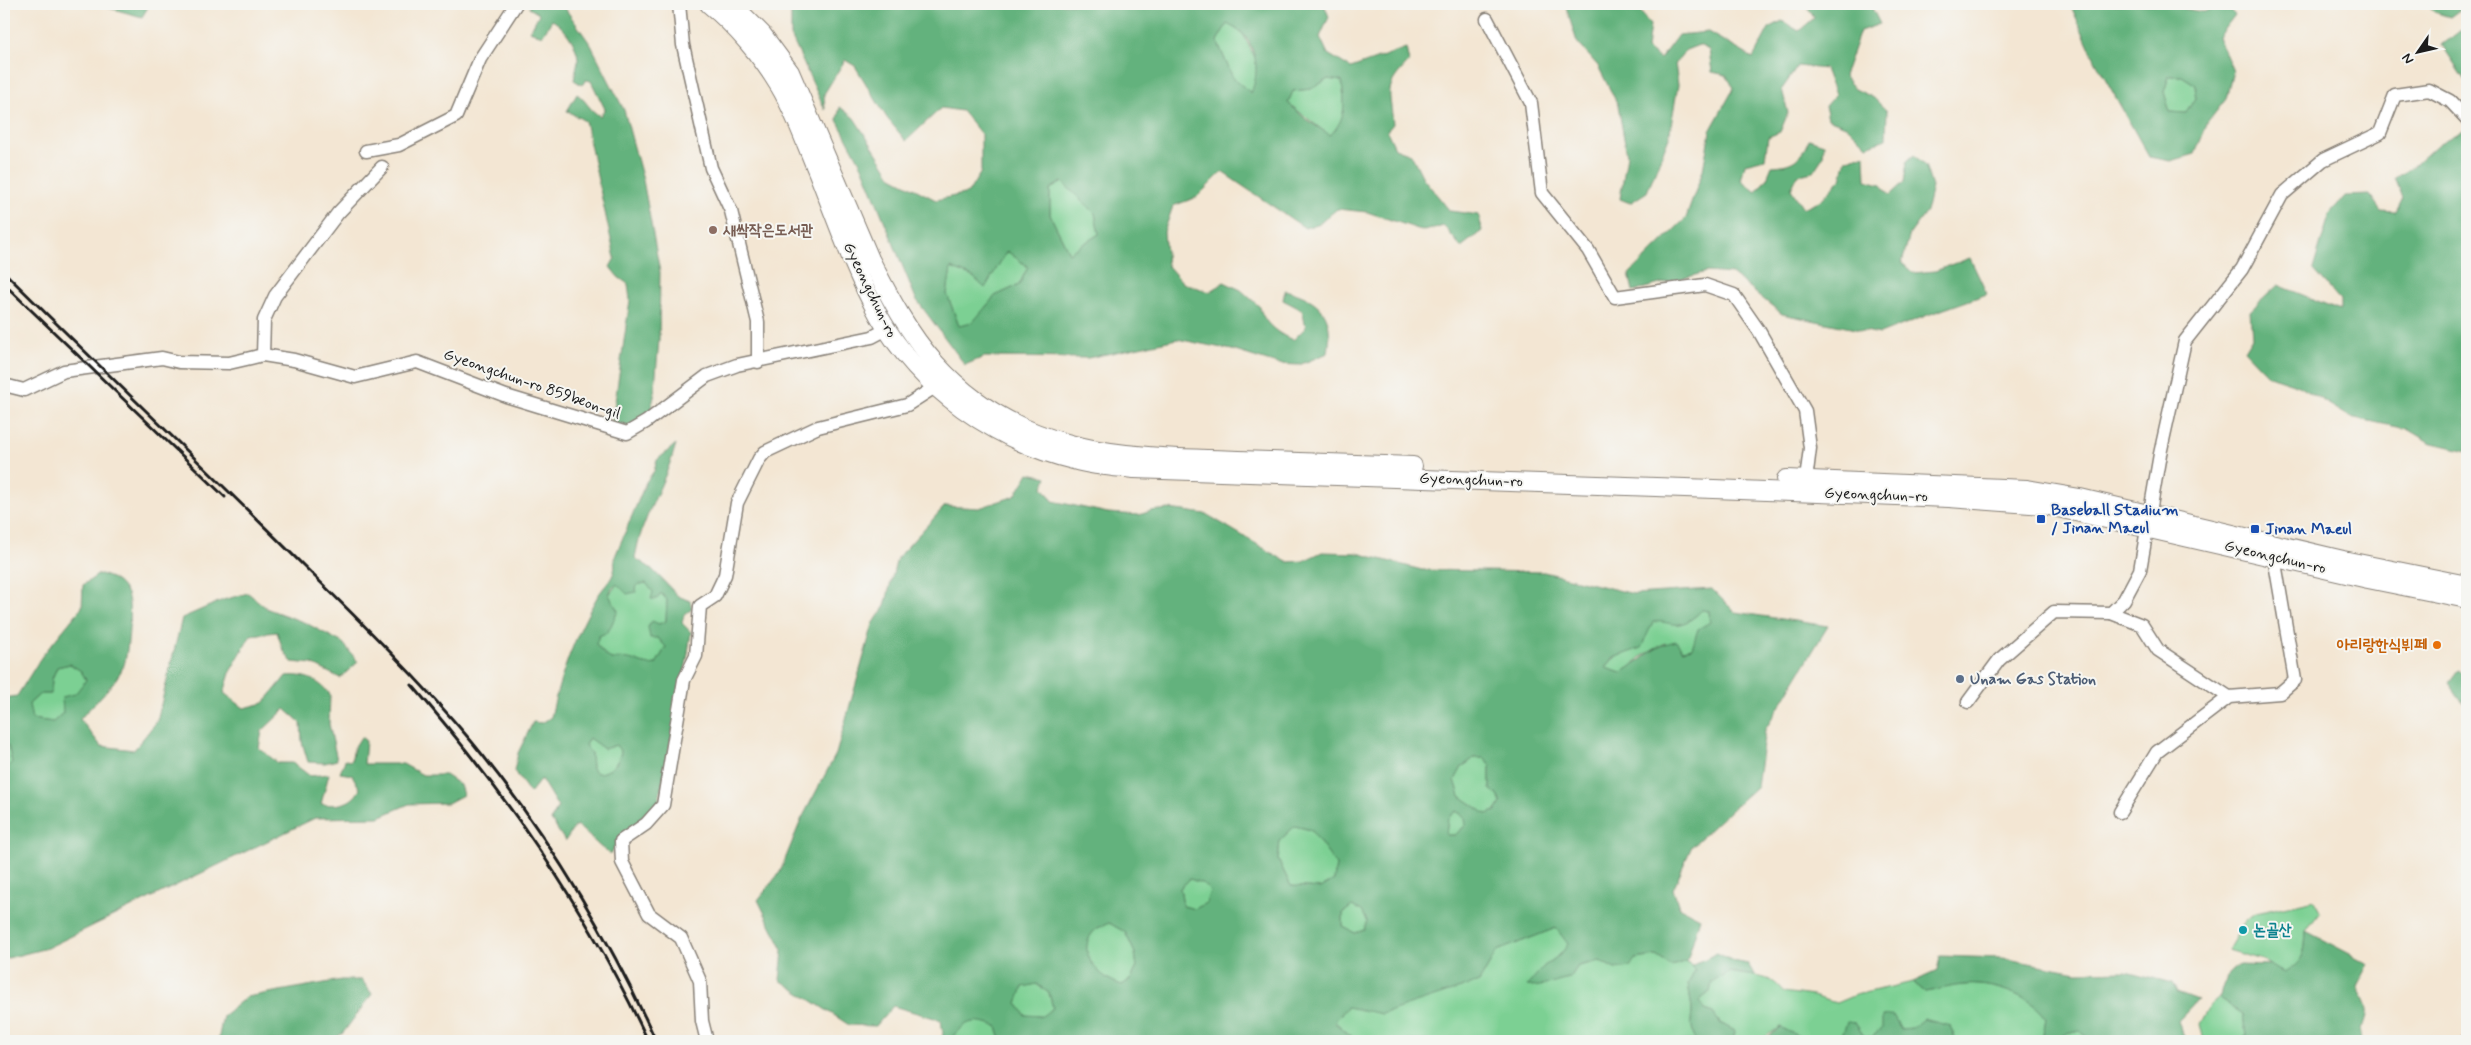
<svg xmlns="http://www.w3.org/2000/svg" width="2471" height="1045" font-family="Mynerve,'Poor Story',sans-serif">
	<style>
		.green { fill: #7bd093; stroke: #4c7658 }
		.forest { fill: #64b27d; stroke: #40674c; fill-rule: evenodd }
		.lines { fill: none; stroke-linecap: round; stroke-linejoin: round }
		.street-casing { stroke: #888178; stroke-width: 15 }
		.secondary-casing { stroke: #888178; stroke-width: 20 }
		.street { stroke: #fff; stroke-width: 12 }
		.secondary { stroke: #fff; stroke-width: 18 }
		.rail { stroke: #1c1c1c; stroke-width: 3 }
		.education-dot { fill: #8d6e63; stroke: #f6f6f2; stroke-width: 2 }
		.transit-dot { fill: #1a4fb4; stroke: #f6f6f2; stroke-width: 2 }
		.food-dot { fill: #e8710a; stroke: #f6f6f2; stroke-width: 2 }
		.service-dot { fill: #5c6f8a; stroke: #f6f6f2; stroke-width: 2 }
		.culture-dot { fill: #0f9aa8; stroke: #f6f6f2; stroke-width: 2 }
		.labels { text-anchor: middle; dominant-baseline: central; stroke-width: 4; stroke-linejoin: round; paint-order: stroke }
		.education-label { font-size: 16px; font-weight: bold; fill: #785e54; stroke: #f6f6f2; text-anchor: start }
		.street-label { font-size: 16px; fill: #1c1c1c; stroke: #f6f6f2 }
		.transit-label { font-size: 16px; font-weight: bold; fill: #164399; stroke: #f6f6f2; text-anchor: start }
		.food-label { font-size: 16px; font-weight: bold; fill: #c56008; stroke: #f6f6f2; text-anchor: end }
		.service-label { font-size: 16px; font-weight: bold; fill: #4e5e75; stroke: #f6f6f2; text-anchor: start }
		.culture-label { font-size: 16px; font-weight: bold; fill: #0d838f; stroke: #f6f6f2; text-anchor: start }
	</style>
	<rect width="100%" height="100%" fill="#f6f6f2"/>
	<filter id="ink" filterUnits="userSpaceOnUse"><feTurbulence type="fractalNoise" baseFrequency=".02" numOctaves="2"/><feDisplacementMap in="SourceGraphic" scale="10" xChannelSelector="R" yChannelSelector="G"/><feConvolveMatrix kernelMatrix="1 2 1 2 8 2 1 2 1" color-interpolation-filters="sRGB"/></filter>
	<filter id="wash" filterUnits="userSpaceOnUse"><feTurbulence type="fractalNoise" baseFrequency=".0096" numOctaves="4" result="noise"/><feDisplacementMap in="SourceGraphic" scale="20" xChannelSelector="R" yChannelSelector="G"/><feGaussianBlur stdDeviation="1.12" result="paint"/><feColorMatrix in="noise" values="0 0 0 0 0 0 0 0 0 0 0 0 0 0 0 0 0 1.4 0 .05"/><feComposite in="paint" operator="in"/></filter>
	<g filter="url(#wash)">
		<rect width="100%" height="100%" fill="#f3e6d3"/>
		<g class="green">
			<path d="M1227 23 1243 34 1256 60 1257 79 1251 94 1233 78 1217 41Z"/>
			<path d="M2169 76H2182L2196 85 2195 98 2186 113 2170 112 2164 92Z"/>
			<path d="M1328 79 1341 81C1346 104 1347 118 1330 136L1288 103 1293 91 1311 89Z"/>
			<path d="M1063 182 1095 213 1099 234 1069 253 1050 215V189Z"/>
			<path d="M1007 251 1028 267 1019 285 995 296 972 324 959 326 947 294 951 268 973 277 985 287Z"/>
			<path d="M646 582 653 592 661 593 667 600 666 621 659 624 658 638 666 647 656 664C646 666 642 663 633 661 612 654 615 669 596 644L599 636 608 631 618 611 609 595 617 584 637 585Z"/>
			<path d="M1702 610 1709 611 1710 622 1695 640 1692 648 1683 650 1665 643 1639 658 1632 666 1621 673 1606 668C1613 657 1614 659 1624 654 1638 647 1647 636 1653 622 1676 619 1680 632 1702 610Z"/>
			<path d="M70 664 81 671 86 680 63 713 53 722 31 719 29 704 40 694H51L52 679 57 667Z"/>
			<path d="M589 738 604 749 616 745 621 752C618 764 610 773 597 773L592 769 591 753 585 745Z"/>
			<path d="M4 743 8 745 12 762 4 772Z"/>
			<path d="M1474 758H1485L1490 766V789L1498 795 1501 803 1496 811 1486 814 1460 796 1455 780 1462 767Z"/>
			<path d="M1456 811 1465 817 1466 825 1455 835H1446L1448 817Z"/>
			<path d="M1295 826 1311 830 1336 865 1334 880 1321 888 1291 886 1278 860 1280 840Z"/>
			<path d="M1190 879 1204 884 1210 891 1206 903 1195 909 1183 906 1180 888Z"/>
			<path d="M2315 900 2320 912 2306 931 2305 947 2300 963 2284 974 2262 960 2228 950 2245 921 2256 913Z"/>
			<path d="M1352 906 1362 910 1367 921 1364 930 1355 933 1343 927V913Z"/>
			<path d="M1109 923 1125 932 1135 953 1137 967 1131 979 1122 985C1100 979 1072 952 1095 930 1098 927 1105 925 1109 923Z"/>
			<path d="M1556 928 1569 944 1561 954 1543 967 1559 980 1570 978 1578 966 1600 961 1615 969 1635 959 1656 956 1671 966 1687 961 1695 971 1688 984 1692 1009 1691 1022 1695 1041H1357L1334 1021 1347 1007 1382 1013 1479 982 1497 951Z"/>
			<path d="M1729 972C1749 977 1772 973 1783 992L1813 996 1836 1003 1855 995 1913 982 1925 992C1938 990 1951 985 1963 985 1991 982 2031 995 2046 1018L2042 1041H1956L1950 1026 1901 1029 1882 1028 1873 1037 1864 1036 1855 1023 1843 1032 1845 1041H1808L1780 1027 1759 1041H1733L1735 1031 1720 1023 1713 1013 1704 1010 1700 1000 1710 992 1712 983Z"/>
			<path d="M1036 984 1049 993 1053 1008 1042 1017 1025 1015 1017 1003 1023 987Z"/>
			<path d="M2219 998 2243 1014 2246 1036 2237 1041H2204L2200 1024 2210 1006Z"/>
			<path d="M979 1021 997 1026 1001 1039 1000 1041H954V1035L966 1023Z"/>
			<path d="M2080 1030 2090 1041H2058L2067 1033Z"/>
		</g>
		<g class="forest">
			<path d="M95 4H150L142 17Z"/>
			<path d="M531 4H562L591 45 624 110 643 180 660 272 659 340 654 397 649 417 628 427 612 422 630 300 628 284 618 277 610 267 615 258 585 121 567 111 577 94C587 101 589 110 600 116L605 109 591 81 586 80 582 85 574 80C575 73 577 66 578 60 578 46 564 26 552 20L542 36 530 31 539 14 529 8Z"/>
			<path d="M791 4H1324L1329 17 1320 37 1328 54 1351 68 1406 48 1409 62C1383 88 1390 90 1393 124L1387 131 1395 148 1411 154 1423 178 1450 211 1479 215 1482 231 1461 247 1444 226 1424 231 1367 212 1337 209 1320 223 1305 228 1222 172 1197 197 1173 206 1164 232 1167 265 1183 283 1210 292 1224 282 1241 290 1260 307C1263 323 1278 334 1293 340L1306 327 1302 310 1283 300 1285 290C1322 300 1334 315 1328 353L1299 365 1277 364 1232 350 1177 339 1088 358 984 357 965 365 916 299 862 166 837 120 840 107 854 118 892 177 936 200 968 193 981 172V134L962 111 941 108 906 141 887 118 855 66 845 60 824 94 825 110 791 36ZM1227 24C1232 27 1240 30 1243 34 1258 51 1259 74 1251 93L1233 78 1217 41ZM1328 79 1341 81C1346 102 1346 120 1330 135L1307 120 1288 103 1293 91 1311 89ZM1062 182 1095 213 1099 234 1069 253 1050 215V189ZM1007 251 1028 267 1019 285 995 296 972 323 959 326 947 294 951 268 973 277 985 288Z"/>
			<path d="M1565 4H1635L1650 25 1647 49 1660 59 1678 35 1708 32 1753 58 1769 28 1782 21 1799 31 1814 18 1806 4H1870L1880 24 1860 31 1844 76 1855 89 1874 98 1887 111 1886 139 1867 146 1848 127 1828 119 1825 106 1835 95 1825 69 1798 66 1782 89 1788 113 1780 132 1768 137 1765 159 1745 164 1741 180 1756 192 1767 178 1772 166C1794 165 1801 159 1809 139L1824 144 1823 157 1813 172 1798 175 1791 189 1803 208 1821 200 1841 179 1846 159 1865 155 1866 180 1880 184 1890 195 1904 182 1907 161 1914 155 1925 165 1932 187 1926 212 1910 234 1902 263 1913 273 1935 271 1970 258 1987 294 1933 313 1880 334 1782 314 1732 274 1707 272 1633 291 1629 274 1686 218 1703 170 1710 131 1734 88 1726 75 1712 72 1709 50 1699 45 1686 50 1675 63 1678 85 1669 137 1647 192 1630 203 1620 199 1627 155 1618 105 1598 66 1577 42Z"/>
			<path d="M2070 4H2178L2179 8 2203 12 2225 5 2235 15 2218 37 2233 71 2226 99 2208 122 2195 154 2171 161 2149 157 2096 62ZM2169 76H2182L2196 85 2195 98 2186 113 2170 112 2164 92Z"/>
			<path d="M2426 4H2467V7L2465 6 2450 17 2434 12Z"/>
			<path d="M2467 29V83L2442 45 2461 30Z"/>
			<path d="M2467 128V451L2429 442 2407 429 2350 417 2299 386 2269 376 2244 350 2252 337 2250 311 2278 285 2340 310V300L2313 269 2330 213 2345 196 2370 195 2381 211 2396 212 2403 198 2395 178 2415 165 2438 144Z"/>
			<path d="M676 444C666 484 641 517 635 558L652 569 678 596 690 601 692 609 684 615 682 623 691 632 687 660 659 799 651 815 617 842 611 854C597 847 589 834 576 825L565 841 551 820 558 807 541 779 530 793 514 771 518 753 533 722 542 723 551 717C560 675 575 636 596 599 604 584 618 578 614 559L646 482 654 471 657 460ZM646 583 653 592 651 599H657L661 593 667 600 666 621 659 624 652 621 648 627 650 638H658L666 647 656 664C646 666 642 663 633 660 612 654 615 669 596 644L599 636 608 632 618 611 609 595 612 588 617 584 627 594 636 592 637 585ZM589 738 604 749 616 745 621 752C618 764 610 773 597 773L592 769 591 753 585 745Z"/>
			<path d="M1029 473 1047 477 1043 487 1053 501 1108 513 1139 515 1151 511 1169 509 1206 514 1287 562 1303 561 1322 552 1357 553 1422 570 1544 572 1634 594 1712 589 1735 612 1828 626 1765 730 1757 786 1692 846 1673 889 1679 907 1700 918 1687 961 1671 966 1656 956 1635 959 1630 967 1615 969 1600 961 1578 966 1570 978C1555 980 1543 989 1527 986L1543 967 1561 954 1568 944 1556 928 1497 951 1479 982 1382 1014 1347 1007 1334 1022 1357 1041H1000L1001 1039 997 1026C975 1020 970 1018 954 1035V1041H940L943 1034 941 1020 893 1006 876 1026 849 1025 780 980 783 950 758 900 780 872 801 820 836 754 873 624 885 606 897 558 945 506 979 508 1015 496ZM1702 610 1709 611 1710 622 1698 629 1692 648 1683 650 1676 641C1654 645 1640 662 1621 673L1606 668 1613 658 1641 648 1653 622C1662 621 1665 623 1673 624 1684 626 1694 618 1702 610ZM1474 758H1485L1490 766V789L1498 795 1501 803 1496 811 1486 814 1460 796 1455 780 1462 767ZM1456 811 1465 817 1466 825 1455 835H1446L1448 818ZM1295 826 1311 830 1336 865 1334 880 1321 888 1291 886 1278 860 1280 840ZM1190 879 1204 884 1210 891 1206 903 1195 909 1183 906 1180 888ZM1352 906 1362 911 1367 921 1364 930 1355 933 1343 927V913ZM1109 923 1125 932 1135 953 1137 967 1131 979 1122 985C1100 979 1073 952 1095 930 1098 927 1105 925 1109 923ZM1037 984 1049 993 1053 1008 1042 1016 1025 1015 1017 1003 1023 987Z"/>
			<path d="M99 574C112 577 119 581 126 592 133 602 128 653 124 665 117 683 93 704 80 719L101 746 134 750 157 721 182 618 223 600 248 593 268 609 306 623 343 643 358 662 340 678 312 664 292 662 283 650 277 632 251 635 231 670 224 693 244 708 264 703 286 676C305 674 318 680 330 694L329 724 337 760 325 763 308 762 302 742 301 723 285 709 262 731 259 748 278 763H293L310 776 329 774 321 804C337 806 352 805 360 789L352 775 340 773 345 760 351 761 354 748 361 737 366 741 364 764H403L423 775H445L460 785 463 795 448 803 409 804 379 817 315 818 47 948 4 959V772L12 762 8 745 4 743V698L17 696 42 656 82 607 83 585ZM70 664 81 671 86 680 75 694 62 697 63 713 53 722 32 719 29 704 40 694H51L52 679 57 667Z"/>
			<path d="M2458 671 2467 676V708L2449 683Z"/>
			<path d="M2306 931 2369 964 2357 987C2366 1002 2373 1014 2360 1029L2362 1041H2237L2246 1036 2243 1014 2219 998 2228 974 2239 964 2270 965 2284 973C2304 961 2305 955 2306 931Z"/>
			<path d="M1717 953 1733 961 1748 964 1755 976 1729 972 1712 982 1710 992 1700 1000 1704 1010 1713 1013 1720 1023 1735 1031 1733 1041H1695L1691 1022 1692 1009 1688 984 1695 971 1691 966Z"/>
			<path d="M1940 956 2002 958 2077 972 2126 971 2172 983 2177 992 2198 1000 2178 1021 2186 1041H2090L2080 1030 2067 1033 2058 1041H2042L2046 1018C2031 995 1990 982 1963 985 1951 986 1938 990 1925 992L1913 982 1937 971Z"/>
			<path d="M341 980H362L372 994 343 1033 331 1041H218L223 1016 246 997Z"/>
			<path d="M1893 1015 1901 1029 1912 1028 1924 1019 1950 1026 1956 1041H1845L1843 1032 1847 1022 1855 1023 1864 1036 1872 1037 1882 1028V1016Z"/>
			<path d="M1780 1027 1808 1041H1759L1769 1037Z"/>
		</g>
	</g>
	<g filter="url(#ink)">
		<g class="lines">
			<g class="street-casing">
				<g id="street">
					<path d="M679 4 683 45 711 168 731 211 758 322V362"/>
					<path d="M1487 19 1531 103 1542 193 1588 250 1615 297 1705 285 1734 295 1759 331 1805 411 1810 448 1806 480"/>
					<path d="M366 151 399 145 456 116 480 59 516 4"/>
					<path d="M263 355 264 320 275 296 338 213 382 167"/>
					<path d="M4 385 24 390 64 371 162 358 179 362 229 363 263 355 294 360 355 377 417 362 506 396 627 433 646 422 707 376 737 365 872 337 887 329"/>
					<path d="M2111 613 2142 625 2158 650 2229 697"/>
					<path d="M1968 702 1999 660 2054 612 2111 613 2124 600 2140 570 2160 454 2185 341 2242 269 2282 195 2323 160 2380 133 2395 95 2429 90 2450 101 2467 119"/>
					<path d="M2120 812 2157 752 2229 697 2280 693 2295 680 2274 557"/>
					<path d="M707 1041 702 1021 700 981 681 938 649 914 622 862 621 841 646 824 663 805 684 680 696 656 700 606 715 596 725 575 737 503 759 459 765 452 818 427 907 405 935 387"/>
					<path d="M2466 1041 2467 1040"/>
				</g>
			</g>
			<g class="secondary-casing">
				<g id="secondary">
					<path d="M709 4C736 26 762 57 780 87 796 114 806 145 818 173 837 221 854 271 879 316 920 389 996 442 1077 461 1096 466 1115 467 1134 469L1714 489 1949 498 2045 505 2368 579 2467 599"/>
					<path d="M732 4 762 34 790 72 870 259C889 296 908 333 936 364 1019 456 1125 457 1239 460 1297 462 1355 464 1413 466"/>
					<path d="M1786 479 2027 489 2080 498 2343 560 2467 585"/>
				</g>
			</g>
			<use href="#street" class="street"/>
			<use href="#secondary" class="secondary"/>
			<g class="rail">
				<path d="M4 272C103 370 204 466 303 565 361 622 419 679 472 742 546 832 608 935 656 1041"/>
				<path d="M4 284 225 497"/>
				<path d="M412 685C507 795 587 909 648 1041"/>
			</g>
		</g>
	</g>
	<circle class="education-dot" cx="713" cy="230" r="5"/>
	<g class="transit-dot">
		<rect x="2036" y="514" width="10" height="10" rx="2.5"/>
		<rect x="2250" y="524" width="10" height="10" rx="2.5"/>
	</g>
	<circle class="food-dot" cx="2437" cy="645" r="5"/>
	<circle class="service-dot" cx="1960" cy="679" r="5"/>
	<circle class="culture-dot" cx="2243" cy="930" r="5"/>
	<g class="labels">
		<g class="education-label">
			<text x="723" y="230">새싹작은도서관</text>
		</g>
		<g class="street-label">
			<text transform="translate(870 290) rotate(64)">Gyeongchun-ro</text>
			<text transform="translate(532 384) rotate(19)">Gyeongchun-ro 859beon-gil</text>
			<text transform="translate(1471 480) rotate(2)">Gyeongchun-ro</text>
			<text transform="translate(1876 495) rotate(2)">Gyeongchun-ro</text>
			<text transform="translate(2275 557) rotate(13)">Gyeongchun-ro</text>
		</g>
		<g class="transit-label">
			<text x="2051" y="510">Baseball Stadium<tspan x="2051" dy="18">/ Jinan Maeul</tspan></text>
			<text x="2265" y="529">Jinan Maeul</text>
		</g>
		<g class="food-label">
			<text x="2427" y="645">아리랑한식뷔페</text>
		</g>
		<g class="service-label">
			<text x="1970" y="679">Unam Gas Station</text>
		</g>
		<g class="culture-label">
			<text x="2253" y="930">논골산</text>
		</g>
	</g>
	<rect width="2471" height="1045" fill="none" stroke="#f6f6f2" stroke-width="20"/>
	<g transform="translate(2418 52) rotate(236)" stroke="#f6f6f2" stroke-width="4" paint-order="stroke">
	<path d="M0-4L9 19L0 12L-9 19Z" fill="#1c1c1c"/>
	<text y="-8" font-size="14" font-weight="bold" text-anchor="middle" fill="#1c1c1c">N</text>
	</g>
</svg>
